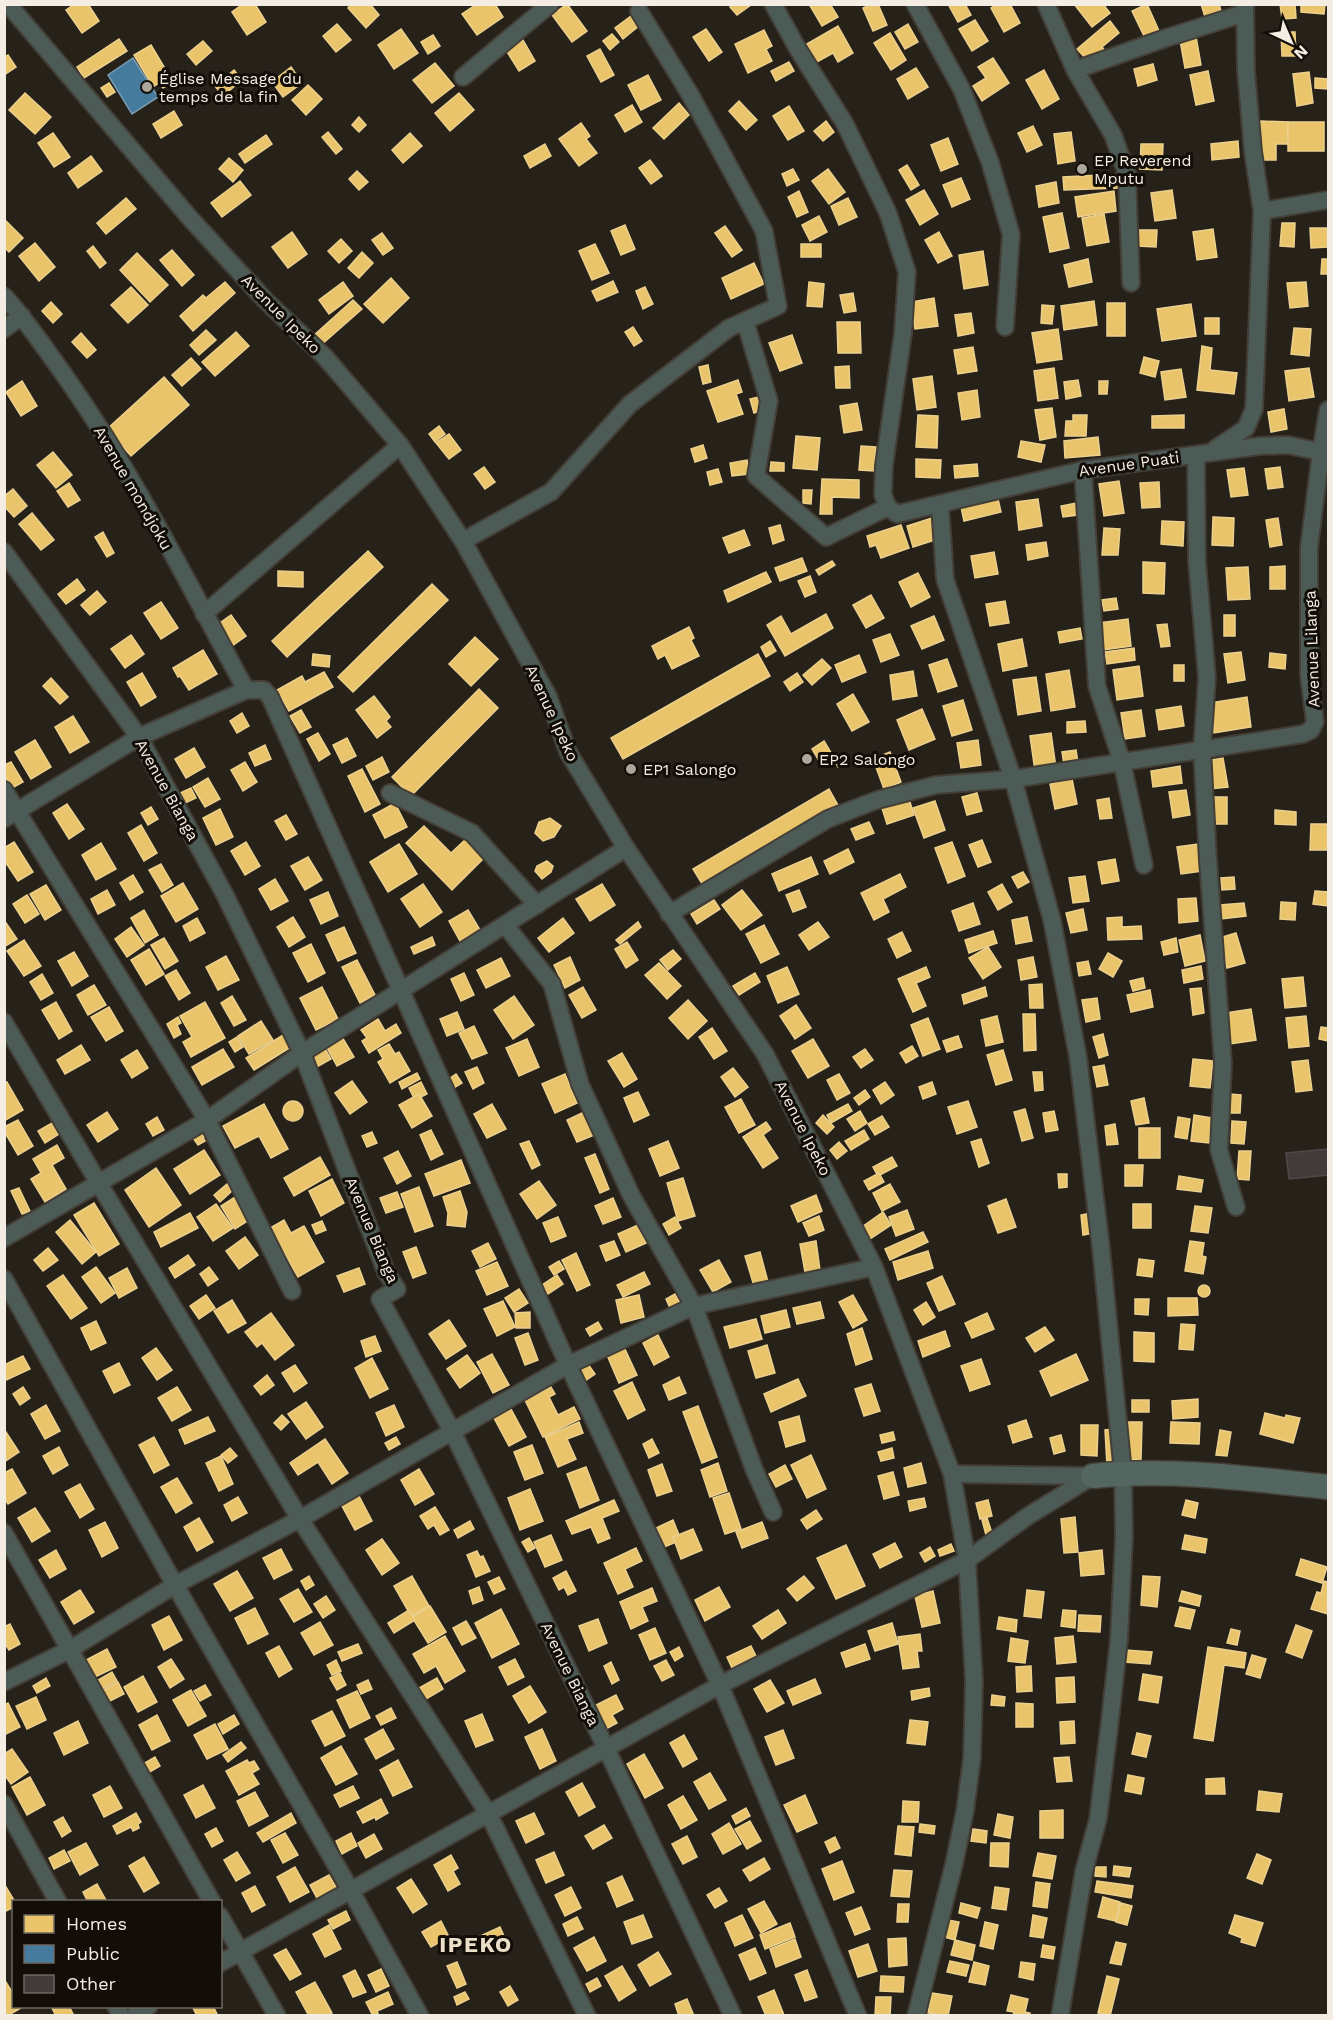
<svg xmlns="http://www.w3.org/2000/svg" width="1333" height="2020" font-family="'Work Sans',sans-serif">
	<style>
		.homes { fill: #e9c46a; stroke: #ecd08e; stroke-width: 1.5 }
		.public { fill: #457b9d; stroke: #7a9db2; stroke-width: 1.5 }
		.building { fill: #413b3a; stroke: #4f4948; stroke-width: 1.5 }
		.lines { fill: none; stroke-linecap: round; stroke-linejoin: round }
		.street-casing { stroke: #433e36; stroke-width: 20 }
		.secondary-casing { stroke: #433e36; stroke-width: 27 }
		.street { stroke: #4c5b56; stroke-width: 16 }
		.secondary { stroke: #546660; stroke-width: 24 }
		.poi-dot { fill: #aca69c; stroke: #120d07; stroke-width: 2 }
		.labels { text-anchor: middle; dominant-baseline: central; stroke-width: 6; stroke-linejoin: round; paint-order: stroke }
		.poi-label { font-size: 16px; fill: #f4ede3; stroke: #120d07; text-anchor: start }
		.street-label { font-size: 16px; fill: #f4ede3; stroke: #120d07 }
		.district-label { font-size: 22px; font-weight: bold; letter-spacing: 1.5px; fill: #ecdfca; stroke: #120d07 }
	</style>
	<rect width="100%" height="100%" fill="#272219"/>
	<!-- homes -->
	<g class="homes">
		<polygon points="75,4 88,4 99,21 82,33 66,10"/>
		<polygon points="243,4 255,4 266,22 247,35 232,12"/>
		<polygon points="351,4 370,4 379,15 366,28 348,8"/>
		<polygon points="477,4 495,4 503,17 477,35 462,14"/>
		<polygon points="567,4 587,31 572,42 552,15"/>
		<polygon points="733,4 750,4 751,5 737,15 730,7"/>
		<polygon points="809,4 830,4 838,17 822,26"/>
		<polygon points="871,4 878,4 887,25 873,31 863,8"/>
		<polygon points="948,4 965,4 971,15 958,22"/>
		<polygon points="997,4 1010,4 1020,23 1004,32 991,8"/>
		<polygon points="1074,4 1103,4 1110,13 1092,27"/>
		<polygon points="1147,4 1159,31 1145,38 1132,11"/>
		<polygon points="1201,4 1219,4 1221,11 1205,17"/>
		<polygon points="1280,4 1295,4 1296,18 1282,19"/>
		<polygon points="1301,4 1325,4 1324,14 1301,12"/>
		<polygon points="631,16 639,26 623,39 615,28"/>
		<polygon points="975,20 988,41 972,51 959,29"/>
		<polygon points="1110,21 1119,33 1102,47 1107,53 1087,60 1077,49"/>
		<polygon points="337,24 351,40 336,52 323,36"/>
		<polygon points="908,24 918,42 905,49 895,32"/>
		<polygon points="838,26 853,53 838,62 833,53 815,63 805,45"/>
		<polygon points="401,29 418,53 394,69 378,45"/>
		<polygon points="706,29 722,52 709,61 693,37"/>
		<polygon points="764,30 772,46 766,49 772,61 748,73 735,44"/>
		<polygon points="1281,32 1295,32 1296,56 1282,56"/>
		<polygon points="890,33 906,60 891,70 874,43"/>
		<polygon points="612,34 619,42 610,50 603,41"/>
		<polygon points="433,35 440,46 428,54 421,42"/>
		<polygon points="1196,37 1201,65 1185,68 1180,40"/>
		<polygon points="119,39 127,51 84,78 77,67"/>
		<polygon points="523,40 535,61 519,71 506,50"/>
		<polygon points="203,41 212,51 196,65 187,54"/>
		<polygon points="151,45 173,82 163,88 159,83 153,87 134,55"/>
		<polygon points="600,49 614,75 601,82 587,56"/>
		<polygon points="8,55 16,67 4,75 4,57"/>
		<polygon points="993,58 1009,83 982,101 973,86 986,78 978,67"/>
		<polygon points="789,62 794,71 776,81 771,71"/>
		<polygon points="435,63 454,86 432,103 413,80"/>
		<polygon points="1153,64 1157,80 1138,86 1134,69"/>
		<polygon points="291,67 302,83 283,97 272,82"/>
		<polygon points="916,68 928,87 908,99 897,79"/>
		<polygon points="234,70 242,80 223,96 215,86"/>
		<polygon points="1044,70 1059,99 1042,109 1026,80"/>
		<polygon points="1208,71 1214,101 1196,105 1190,75"/>
		<polygon points="1309,72 1313,103 1297,106 1293,74"/>
		<polygon points="648,75 661,100 641,110 628,85"/>
		<polygon points="1315,78 1328,79 1328,89 1315,88"/>
		<polygon points="109,83 115,92 107,97 101,88"/>
		<polygon points="308,85 322,99 306,115 292,100"/>
		<polygon points="25,93 51,117 35,134 9,110"/>
		<polygon points="459,93 474,110 450,131 435,113"/>
		<polygon points="739,101 757,120 746,130 729,111"/>
		<polygon points="679,103 689,115 664,139 653,128"/>
		<polygon points="632,105 642,122 625,132 615,115"/>
		<polygon points="789,106 804,131 788,140 773,116"/>
		<polygon points="174,111 182,125 161,138 153,124"/>
		<polygon points="359,117 366,125 359,132 352,125"/>
		<polygon points="826,121 834,132 823,141 814,131"/>
		<polygon points="1260,121 1288,122 1288,144 1276,144 1276,160 1259,160"/>
		<rect x="1288" y="122" width="36" height="29"/>
		<polygon points="581,123 590,136 586,139 597,153 579,166 559,139"/>
		<polygon points="1033,126 1042,145 1027,152 1018,133"/>
		<polygon points="328,132 342,149 336,154 322,137"/>
		<polygon points="1071,132 1075,161 1058,164 1054,134"/>
		<polygon points="53,133 70,157 54,167 38,143"/>
		<polygon points="410,133 422,146 403,163 392,150"/>
		<polygon points="266,135 272,144 245,163 239,154"/>
		<polygon points="948,138 958,164 941,171 931,145"/>
		<polygon points="1238,141 1239,157 1212,160 1211,144"/>
		<polygon points="545,144 551,156 530,168 524,156"/>
		<polygon points="1141,144 1163,144 1162,170 1140,169"/>
		<polygon points="91,156 102,171 78,188 68,173"/>
		<polygon points="229,158 243,170 233,182 219,169"/>
		<polygon points="650,160 662,176 651,184 639,168"/>
		<polygon points="907,165 919,185 911,190 899,170"/>
		<polygon points="793,169 799,180 787,186 782,174"/>
		<polygon points="828,169 845,192 829,204 812,181"/>
		<polygon points="357,171 368,182 359,190 349,179"/>
		<polygon points="1119,174 1120,188 1064,190 1063,177"/>
		<polygon points="961,178 970,199 952,207 943,185"/>
		<polygon points="240,181 251,195 222,217 211,203"/>
		<polygon points="1056,182 1059,203 1039,207 1036,186"/>
		<polygon points="924,190 938,214 920,225 906,200"/>
		<polygon points="1172,190 1176,218 1155,221 1151,193"/>
		<polygon points="799,191 808,212 797,217 788,197"/>
		<polygon points="1114,191 1116,211 1078,217 1075,197"/>
		<polygon points="126,198 136,209 106,234 97,223"/>
		<polygon points="848,198 857,217 839,225 831,206"/>
		<polygon points="1062,213 1069,248 1050,252 1043,217"/>
		<polygon points="1104,214 1109,242 1087,246 1082,218"/>
		<polygon points="819,216 827,232 810,241 802,225"/>
		<polygon points="4,219 23,238 9,252 4,247"/>
		<polygon points="1282,223 1295,223 1294,247 1280,246"/>
		<polygon points="625,225 635,249 621,255 611,231"/>
		<polygon points="725,226 742,250 732,257 715,233"/>
		<polygon points="1310,228 1328,228 1328,247 1311,248"/>
		<polygon points="1213,229 1217,257 1197,260 1193,232"/>
		<polygon points="1138,230 1157,230 1156,247 1137,246"/>
		<polygon points="292,232 307,254 288,268 272,247"/>
		<polygon points="939,232 952,256 938,263 925,240"/>
		<polygon points="382,233 393,248 383,255 372,240"/>
		<polygon points="341,239 352,251 339,263 328,251"/>
		<polygon points="35,243 55,267 39,281 19,256"/>
		<polygon points="595,244 609,273 592,280 579,251"/>
		<rect x="801" y="244" width="20" height="13"/>
		<polygon points="93,246 106,263 100,268 87,251"/>
		<polygon points="172,250 194,275 182,286 160,260"/>
		<polygon points="983,251 988,285 964,289 959,255"/>
		<polygon points="362,252 373,263 359,278 348,268"/>
		<polygon points="137,253 168,285 150,302 120,270"/>
		<polygon points="1088,259 1092,282 1069,287 1064,265"/>
		<polygon points="1322,259 1328,259 1328,274 1321,274"/>
		<polygon points="754,263 764,284 731,299 722,278"/>
		<polygon points="391,278 409,298 383,323 364,304"/>
		<polygon points="613,281 618,292 597,301 592,291"/>
		<polygon points="225,282 235,293 193,331 180,316 203,295 206,298"/>
		<polygon points="343,282 353,296 329,314 319,300"/>
		<polygon points="809,282 824,284 822,307 807,306"/>
		<polygon points="1306,282 1308,306 1290,308 1287,283"/>
		<polygon points="131,287 148,305 128,323 111,305"/>
		<polygon points="645,287 653,304 643,309 636,291"/>
		<polygon points="853,293 856,311 844,313 840,295"/>
		<polygon points="934,298 938,326 915,329 911,302"/>
		<polygon points="353,300 362,309 320,346 312,337"/>
		<polygon points="1094,301 1097,325 1064,330 1061,306"/>
		<polygon points="51,302 62,314 53,323 42,311"/>
		<rect x="1107" y="303" width="18" height="33"/>
		<polygon points="1191,304 1196,336 1162,341 1157,309"/>
		<polygon points="1042,305 1054,306 1052,324 1041,323"/>
		<polygon points="971,313 974,333 958,336 955,315"/>
		<rect x="1205" y="318" width="14" height="16"/>
		<polygon points="837,322 860,322 861,353 838,353"/>
		<polygon points="633,327 642,341 634,346 625,332"/>
		<polygon points="1294,328 1311,329 1309,356 1291,354"/>
		<polygon points="1058,329 1062,359 1037,363 1032,333"/>
		<polygon points="206,330 216,340 199,355 190,345"/>
		<polygon points="236,332 249,346 215,376 202,362"/>
		<polygon points="81,333 96,350 87,358 72,342"/>
		<polygon points="792,335 802,363 780,371 769,343"/>
		<polygon points="1202,346 1212,348 1210,370 1237,373 1234,394 1197,390"/>
		<polygon points="973,347 977,371 958,374 954,350"/>
		<polygon points="1144,357 1159,361 1155,377 1140,373"/>
		<polygon points="191,358 201,369 182,386 172,375"/>
		<polygon points="708,365 711,382 703,384 699,367"/>
		<polygon points="849,366 850,388 836,388 835,367"/>
		<polygon points="1054,368 1058,398 1038,401 1034,371"/>
		<polygon points="1309,368 1314,397 1289,401 1285,371"/>
		<polygon points="1181,369 1186,397 1165,400 1161,372"/>
		<polygon points="932,376 936,407 917,410 913,379"/>
		<polygon points="164,377 189,405 131,456 107,429"/>
		<polygon points="738,380 742,392 736,394 743,414 718,422 707,391"/>
		<polygon points="1078,380 1081,396 1066,399 1064,382"/>
		<polygon points="22,381 37,406 21,416 6,392"/>
		<polygon points="1099,381 1108,381 1107,394 1099,394"/>
		<polygon points="977,390 980,417 962,420 958,393"/>
		<polygon points="759,397 763,410 754,413 750,399"/>
		<polygon points="857,403 862,430 844,433 840,406"/>
		<polygon points="1052,408 1056,437 1040,440 1035,410"/>
		<polygon points="1284,409 1287,429 1271,432 1268,412"/>
		<polygon points="918,415 938,416 937,448 916,447"/>
		<polygon points="1073,415 1087,415 1086,436 1065,436 1066,421 1073,421"/>
		<polygon points="1184,415 1184,428 1152,428 1152,416"/>
		<polygon points="439,426 445,434 435,442 429,434"/>
		<polygon points="449,434 461,450 449,459 436,443"/>
		<polygon points="796,436 820,438 817,470 793,468"/>
		<polygon points="1098,437 1100,455 1065,458 1064,441"/>
		<polygon points="1021,441 1045,445 1041,462 1018,457"/>
		<polygon points="703,445 707,458 695,462 691,449"/>
		<polygon points="861,446 876,447 874,471 859,470"/>
		<polygon points="53,452 72,475 56,488 37,465"/>
		<polygon points="916,459 941,460 940,478 916,477"/>
		<polygon points="747,460 749,474 732,476 730,463"/>
		<polygon points="771,462 784,463 784,471 770,471"/>
		<polygon points="977,464 978,476 955,478 954,466"/>
		<polygon points="484,467 495,482 485,489 474,474"/>
		<polygon points="1280,467 1283,487 1268,489 1265,469"/>
		<polygon points="1244,468 1248,495 1231,497 1227,470"/>
		<polygon points="718,469 722,482 710,485 707,472"/>
		<polygon points="822,479 859,480 859,498 832,497 832,514 820,514"/>
		<polygon points="1119,481 1124,513 1104,516 1099,484"/>
		<polygon points="1159,482 1160,507 1142,508 1140,483"/>
		<polygon points="69,483 80,500 68,507 57,491"/>
		<polygon points="13,489 27,506 14,517 4,506 4,496"/>
		<polygon points="803,490 812,490 811,504 803,503"/>
		<polygon points="998,499 1001,512 964,521 961,507"/>
		<polygon points="1038,499 1042,526 1019,530 1016,502"/>
		<polygon points="1077,503 1078,515 1063,517 1061,506"/>
		<polygon points="32,513 54,540 41,550 19,524"/>
		<polygon points="1213,517 1234,518 1233,546 1212,545"/>
		<polygon points="932,518 938,539 913,547 907,526"/>
		<polygon points="1278,518 1282,545 1270,547 1266,520"/>
		<polygon points="1162,521 1184,522 1183,546 1161,544"/>
		<polygon points="780,525 784,540 773,544 769,528"/>
		<polygon points="901,525 909,548 881,558 876,545 870,547 867,536"/>
		<polygon points="1104,528 1120,529 1118,555 1102,555"/>
		<polygon points="744,530 750,545 729,553 723,538"/>
		<polygon points="103,532 114,553 107,557 95,537"/>
		<polygon points="1046,542 1048,556 1028,560 1026,545"/>
		<polygon points="368,551 383,567 287,657 272,641"/>
		<polygon points="994,552 998,574 975,578 971,556"/>
		<polygon points="802,558 807,571 780,581 775,568"/>
		<polygon points="832,561 835,565 819,575 816,570"/>
		<polygon points="1143,562 1165,563 1164,594 1143,593"/>
		<polygon points="1285,566 1285,589 1270,589 1270,567"/>
		<polygon points="1248,567 1250,599 1228,600 1226,568"/>
		<polygon points="278,571 303,572 303,587 278,586"/>
		<polygon points="766,572 771,582 728,602 724,591"/>
		<polygon points="918,573 930,597 911,607 899,582"/>
		<polygon points="810,576 816,592 805,597 798,581"/>
		<polygon points="77,579 85,590 66,604 58,594"/>
		<polygon points="432,584 448,600 353,692 338,677"/>
		<polygon points="97,591 106,602 90,615 81,605"/>
		<polygon points="871,595 884,618 866,628 853,605"/>
		<polygon points="1116,598 1118,609 1104,611 1102,600"/>
		<polygon points="1005,601 1009,623 990,626 986,604"/>
		<polygon points="161,602 178,628 161,639 144,613"/>
		<polygon points="826,614 833,628 785,656 767,625 781,616 791,634"/>
		<polygon points="231,615 246,636 232,646 217,625"/>
		<rect x="1224" y="615" width="11" height="21"/>
		<polygon points="934,616 944,640 922,649 911,626"/>
		<polygon points="1128,619 1131,646 1103,650 1099,623"/>
		<polygon points="1167,624 1170,646 1161,647 1157,625"/>
		<polygon points="689,627 694,638 691,640 699,656 672,669 665,655 658,659 652,646"/>
		<polygon points="1080,628 1082,639 1060,643 1058,632"/>
		<polygon points="890,634 899,655 881,662 873,640"/>
		<polygon points="131,635 144,654 125,668 111,649"/>
		<polygon points="475,637 498,659 471,686 449,664"/>
		<polygon points="1022,639 1027,666 1003,671 998,644"/>
		<polygon points="770,641 776,651 766,657 761,647"/>
		<polygon points="1134,648 1135,660 1107,664 1105,652"/>
		<polygon points="203,650 217,674 189,690 180,676 178,677 173,668"/>
		<polygon points="1241,652 1245,680 1228,683 1224,654"/>
		<polygon points="1270,653 1286,655 1285,669 1269,667"/>
		<polygon points="313,654 330,656 329,667 312,665"/>
		<polygon points="758,654 770,676 623,759 611,738"/>
		<polygon points="859,655 866,672 842,682 835,665"/>
		<polygon points="822,659 831,668 812,685 803,675"/>
		<polygon points="947,659 957,686 938,692 929,665"/>
		<rect x="1174" y="665" width="10" height="16"/>
		<polygon points="1139,666 1143,696 1117,700 1113,670"/>
		<polygon points="1069,670 1075,707 1051,711 1046,674"/>
		<polygon points="913,671 917,696 893,700 890,675"/>
		<polygon points="324,672 333,687 289,711 277,690 302,676 305,682"/>
		<polygon points="142,673 156,697 141,706 127,682"/>
		<polygon points="797,673 803,682 790,691 784,682"/>
		<polygon points="1036,677 1041,711 1018,715 1013,680"/>
		<polygon points="51,678 68,697 60,704 43,686"/>
		<polygon points="479,689 498,708 411,796 392,777"/>
		<polygon points="853,694 869,722 852,731 837,704"/>
		<polygon points="374,696 390,717 386,721 391,727 377,738 356,710"/>
		<polygon points="1247,697 1251,727 1214,733 1209,703"/>
		<polygon points="963,700 972,730 952,736 943,706"/>
		<polygon points="1181,706 1184,726 1159,730 1156,710"/>
		<polygon points="922,709 935,739 909,750 897,720"/>
		<polygon points="301,710 311,727 300,733 290,716"/>
		<polygon points="1141,710 1145,736 1125,739 1121,713"/>
		<polygon points="242,713 249,726 237,733 230,721"/>
		<polygon points="73,716 89,742 70,753 55,727"/>
		<polygon points="1085,721 1086,732 1067,733 1067,722"/>
		<polygon points="318,733 330,754 319,761 307,739"/>
		<polygon points="1051,733 1056,768 1035,771 1030,736"/>
		<polygon points="347,738 356,756 342,763 333,745"/>
		<polygon points="35,740 51,767 31,779 15,752"/>
		<polygon points="978,740 981,765 961,768 957,743"/>
		<polygon points="824,741 833,756 821,764 812,749"/>
		<polygon points="265,745 271,759 255,766 249,753"/>
		<polygon points="194,748 205,767 186,778 175,759"/>
		<polygon points="1076,750 1078,763 1064,765 1062,752"/>
		<polygon points="890,752 901,782 884,789 873,759"/>
		<polygon points="844,754 848,762 838,767 834,759"/>
		<polygon points="382,757 389,772 373,780 366,766"/>
		<polygon points="1223,758 1228,787 1209,789 1205,761"/>
		<polygon points="11,762 23,782 12,788 4,775 4,765"/>
		<polygon points="245,762 257,782 243,791 231,770"/>
		<polygon points="1180,766 1182,783 1153,787 1151,771"/>
		<polygon points="362,769 380,804 365,812 348,776"/>
		<polygon points="208,778 220,799 205,807 193,787"/>
		<polygon points="1072,779 1077,804 1055,809 1050,784"/>
		<polygon points="191,788 196,798 185,803 180,793"/>
		<polygon points="829,789 839,807 704,887 693,869"/>
		<polygon points="1186,790 1190,815 1173,818 1169,792"/>
		<polygon points="977,793 982,811 967,815 962,797"/>
		<rect x="1212" y="797" width="15" height="27"/>
		<polygon points="1109,798 1112,818 1100,819 1097,800"/>
		<polygon points="909,799 914,815 887,824 882,808"/>
		<polygon points="935,801 945,830 924,838 913,808"/>
		<polygon points="395,803 407,827 385,838 373,815"/>
		<polygon points="67,804 84,829 69,839 53,813"/>
		<polygon points="151,807 158,819 148,825 141,813"/>
		<polygon points="220,809 233,837 216,845 203,818"/>
		<polygon points="1275,810 1296,812 1296,825 1275,824"/>
		<polygon points="286,815 297,834 286,840 275,821"/>
		<polygon points="550,818 561,826 554,837 543,841 535,833 539,822"/>
		<polygon points="869,822 874,833 856,840 851,829"/>
		<polygon points="1311,824 1328,824 1328,850 1310,850"/>
		<polygon points="141,825 157,853 144,861 128,833"/>
		<polygon points="424,826 451,853 466,839 484,858 452,890 406,843"/>
		<polygon points="982,840 991,862 978,867 969,845"/>
		<polygon points="14,842 33,872 18,881 4,860 4,848"/>
		<polygon points="246,842 260,866 245,875 231,851"/>
		<polygon points="952,842 965,876 948,883 935,848"/>
		<polygon points="101,843 116,869 96,880 82,855"/>
		<polygon points="399,844 417,874 388,892 370,862"/>
		<polygon points="1198,844 1202,871 1181,874 1177,847"/>
		<polygon points="848,849 854,862 830,874 824,861"/>
		<polygon points="308,857 322,880 305,890 291,866"/>
		<polygon points="811,857 818,874 779,891 772,874"/>
		<polygon points="1115,859 1119,881 1102,884 1098,862"/>
		<polygon points="547,861 553,866 551,872 542,879 535,871 537,866"/>
		<polygon points="161,864 173,885 162,892 149,870"/>
		<polygon points="1023,872 1029,882 1018,888 1012,877"/>
		<polygon points="900,874 906,887 883,899 889,912 874,920 861,893"/>
		<polygon points="133,875 143,892 130,900 120,883"/>
		<polygon points="1085,876 1089,901 1073,903 1069,878"/>
		<polygon points="1234,877 1235,889 1222,890 1221,878"/>
		<polygon points="275,879 288,901 271,910 259,889"/>
		<polygon points="183,883 198,909 176,922 161,896"/>
		<polygon points="423,884 442,912 420,927 401,899"/>
		<polygon points="602,884 615,905 590,921 576,899"/>
		<polygon points="1002,884 1012,902 998,910 988,892"/>
		<polygon points="46,885 61,910 45,920 30,894"/>
		<polygon points="107,890 115,905 98,914 91,899"/>
		<polygon points="742,890 762,915 741,930 722,905"/>
		<polygon points="799,890 806,907 793,912 786,895"/>
		<polygon points="1315,891 1328,892 1328,906 1313,904"/>
		<polygon points="328,892 338,916 321,924 310,900"/>
		<polygon points="27,895 39,914 25,923 13,904"/>
		<polygon points="1196,898 1198,921 1179,923 1178,899"/>
		<polygon points="714,900 720,909 697,924 691,914"/>
		<polygon points="1281,902 1296,903 1295,920 1280,919"/>
		<polygon points="973,903 980,924 959,931 952,911"/>
		<polygon points="1244,903 1246,916 1221,919 1220,905"/>
		<polygon points="1083,909 1087,930 1071,933 1066,913"/>
		<polygon points="144,910 158,935 145,943 131,918"/>
		<polygon points="468,910 480,930 460,941 449,921"/>
		<polygon points="293,917 305,937 289,947 277,927"/>
		<polygon points="1027,917 1032,941 1016,944 1012,920"/>
		<polygon points="1122,917 1122,927 1141,926 1142,939 1108,940 1107,918"/>
		<polygon points="197,918 205,933 190,941 183,926"/>
		<polygon points="563,918 574,933 549,952 538,938"/>
		<polygon points="4,920 17,939 4,947"/>
		<polygon points="638,922 641,927 620,944 616,940"/>
		<polygon points="818,922 829,937 809,950 799,935"/>
		<polygon points="764,925 779,954 761,963 746,934"/>
		<polygon points="131,927 144,945 127,957 115,939"/>
		<polygon points="344,927 356,953 338,961 326,935"/>
		<polygon points="993,931 997,943 969,953 965,940"/>
		<polygon points="902,932 911,951 897,958 888,939"/>
		<polygon points="1236,933 1245,963 1227,968 1219,938"/>
		<polygon points="1200,935 1205,961 1185,966 1179,940"/>
		<polygon points="432,937 435,945 414,954 411,947"/>
		<polygon points="164,938 178,961 165,969 151,945"/>
		<polygon points="1176,938 1178,952 1164,955 1161,942"/>
		<polygon points="24,940 41,966 24,976 7,951"/>
		<polygon points="627,942 638,960 626,968 615,949"/>
		<polygon points="311,944 325,973 308,982 293,953"/>
		<polygon points="988,947 1001,967 983,979 969,958"/>
		<polygon points="149,949 164,974 146,985 131,960"/>
		<polygon points="673,950 681,959 668,970 660,960"/>
		<polygon points="74,952 88,976 72,986 58,961"/>
		<polygon points="1108,953 1122,961 1113,977 1099,969"/>
		<polygon points="226,956 239,980 218,990 206,967"/>
		<polygon points="570,957 580,980 565,988 554,965"/>
		<polygon points="1033,957 1037,977 1021,980 1018,960"/>
		<polygon points="501,958 510,976 486,988 477,970"/>
		<polygon points="357,960 375,995 360,1003 342,967"/>
		<polygon points="1088,961 1091,974 1079,976 1077,963"/>
		<polygon points="659,963 681,986 667,999 645,975"/>
		<polygon points="1201,966 1203,979 1184,983 1182,970"/>
		<polygon points="787,967 799,994 778,1003 767,976"/>
		<polygon points="926,967 930,977 916,983 926,1006 913,1012 898,979"/>
		<polygon points="176,970 190,993 179,1000 165,976"/>
		<polygon points="464,973 474,995 461,1001 451,979"/>
		<polygon points="755,973 760,982 739,995 733,986"/>
		<polygon points="42,974 53,993 41,1000 30,982"/>
		<polygon points="1303,977 1306,1006 1285,1008 1282,979"/>
		<polygon points="1143,978 1145,988 1133,991 1130,981"/>
		<polygon points="1042,984 1043,1008 1030,1008 1029,985"/>
		<polygon points="94,985 106,1005 88,1015 77,995"/>
		<polygon points="322,987 338,1019 316,1030 300,998"/>
		<polygon points="583,987 596,1010 582,1018 569,995"/>
		<polygon points="985,987 987,996 964,1004 962,995"/>
		<polygon points="1201,988 1204,1013 1193,1015 1190,989"/>
		<polygon points="1150,990 1153,1007 1131,1012 1127,995"/>
		<polygon points="232,996 246,1020 234,1026 221,1003"/>
		<polygon points="514,996 534,1025 513,1039 494,1010"/>
		<polygon points="1097,998 1100,1019 1086,1022 1082,1000"/>
		<polygon points="688,1000 707,1021 688,1039 669,1018"/>
		<polygon points="56,1002 72,1031 59,1039 42,1010"/>
		<polygon points="205,1002 225,1038 191,1057 183,1042 192,1037 180,1016"/>
		<polygon points="796,1005 811,1028 795,1039 780,1016"/>
		<polygon points="109,1007 123,1031 106,1041 91,1017"/>
		<polygon points="1251,1009 1256,1040 1230,1044 1226,1013"/>
		<polygon points="457,1012 464,1029 447,1036 440,1019"/>
		<polygon points="1023,1014 1035,1014 1036,1050 1024,1051"/>
		<polygon points="997,1016 1003,1042 986,1046 981,1020"/>
		<polygon points="1306,1016 1309,1046 1289,1048 1286,1018"/>
		<polygon points="178,1017 181,1023 177,1025 181,1034 174,1038 167,1024"/>
		<polygon points="928,1018 940,1049 923,1056 911,1025"/>
		<polygon points="378,1019 385,1031 396,1024 401,1033 369,1053 362,1041 367,1038 361,1030"/>
		<polygon points="261,1021 273,1040 249,1054 238,1036"/>
		<polygon points="474,1026 487,1053 472,1059 459,1033"/>
		<polygon points="1321,1027 1328,1028 1328,1041 1319,1039"/>
		<polygon points="712,1028 727,1051 714,1059 699,1037"/>
		<polygon points="1103,1034 1108,1055 1099,1058 1093,1037"/>
		<polygon points="283,1035 291,1047 254,1070 246,1058"/>
		<polygon points="958,1036 962,1047 947,1052 943,1041"/>
		<polygon points="237,1037 243,1047 235,1052 229,1042"/>
		<polygon points="342,1037 354,1057 337,1066 326,1046"/>
		<polygon points="527,1039 539,1067 519,1076 506,1048"/>
		<polygon points="813,1039 829,1066 808,1078 792,1051"/>
		<polygon points="389,1044 395,1054 399,1052 410,1071 390,1083 378,1062 383,1059 378,1050"/>
		<polygon points="81,1045 90,1060 65,1074 57,1060"/>
		<polygon points="912,1046 918,1056 906,1063 900,1053"/>
		<polygon points="324,1047 331,1059 315,1068 308,1056"/>
		<polygon points="223,1049 234,1067 202,1085 192,1067"/>
		<polygon points="865,1049 873,1060 861,1068 853,1057"/>
		<polygon points="137,1050 148,1068 132,1078 121,1060"/>
		<polygon points="1003,1050 1012,1080 996,1085 987,1055"/>
		<polygon points="622,1053 637,1079 624,1087 608,1061"/>
		<polygon points="1193,1059 1213,1061 1210,1088 1190,1086"/>
		<polygon points="1308,1060 1312,1090 1296,1092 1292,1062"/>
		<polygon points="1104,1065 1108,1085 1097,1087 1093,1067"/>
		<polygon points="477,1067 484,1083 473,1089 465,1072"/>
		<polygon points="733,1068 748,1087 735,1097 721,1077"/>
		<polygon points="1033,1072 1042,1072 1043,1090 1035,1091"/>
		<polygon points="417,1073 420,1079 402,1089 399,1082"/>
		<polygon points="456,1074 462,1083 452,1089 446,1081"/>
		<polygon points="565,1074 577,1103 555,1113 542,1084"/>
		<polygon points="839,1074 850,1093 837,1100 827,1080"/>
		<polygon points="352,1081 367,1102 350,1114 335,1093"/>
		<polygon points="7,1082 23,1110 4,1121 4,1083"/>
		<polygon points="421,1082 427,1094 415,1100 409,1088"/>
		<polygon points="885,1082 894,1095 881,1104 873,1090"/>
		<polygon points="932,1082 936,1094 923,1099 919,1087"/>
		<polygon points="865,1090 870,1097 859,1105 854,1098"/>
		<polygon points="638,1092 649,1115 634,1122 624,1098"/>
		<polygon points="419,1094 432,1116 412,1128 399,1105"/>
		<polygon points="1229,1094 1241,1095 1240,1113 1228,1113"/>
		<polygon points="1144,1098 1149,1123 1136,1125 1131,1101"/>
		<polygon points="741,1099 755,1125 739,1133 725,1107"/>
		<circle cx="293" cy="1111" r="10"/>
		<polygon points="968,1101 977,1127 957,1134 948,1107"/>
		<polygon points="264,1104 288,1149 271,1158 259,1136 235,1148 223,1126"/>
		<polygon points="492,1104 506,1129 487,1138 474,1114"/>
		<polygon points="848,1104 852,1111 831,1123 827,1115"/>
		<polygon points="1025,1109 1033,1138 1022,1141 1014,1112"/>
		<polygon points="860,1111 867,1123 855,1131 847,1119"/>
		<polygon points="1054,1111 1058,1130 1046,1132 1043,1113"/>
		<polygon points="107,1112 118,1129 98,1142 87,1125"/>
		<polygon points="584,1112 594,1135 577,1142 567,1120"/>
		<polygon points="823,1115 834,1127 827,1134 816,1123"/>
		<polygon points="1194,1115 1213,1118 1209,1143 1191,1141"/>
		<polygon points="882,1116 889,1127 875,1135 868,1124"/>
		<polygon points="157,1117 164,1130 153,1136 146,1124"/>
		<polygon points="1178,1117 1190,1119 1187,1139 1175,1137"/>
		<polygon points="18,1120 33,1146 18,1155 4,1131 4,1127"/>
		<polygon points="1232,1121 1246,1122 1244,1144 1231,1143"/>
		<polygon points="766,1122 771,1129 763,1135 778,1158 763,1168 743,1137"/>
		<polygon points="52,1123 59,1134 45,1143 38,1131"/>
		<polygon points="1115,1124 1118,1144 1107,1145 1105,1126"/>
		<polygon points="202,1127 208,1135 203,1138 205,1141 198,1145 191,1135"/>
		<rect x="1139" y="1128" width="21" height="30"/>
		<polygon points="431,1130 443,1154 431,1160 420,1135"/>
		<polygon points="864,1130 869,1139 851,1150 845,1141"/>
		<polygon points="372,1132 377,1143 367,1147 362,1136"/>
		<polygon points="981,1139 989,1163 979,1167 971,1142"/>
		<polygon points="529,1141 540,1165 532,1169 520,1144"/>
		<polygon points="668,1141 679,1168 660,1176 649,1149"/>
		<polygon points="839,1142 847,1151 837,1159 830,1150"/>
		<polygon points="57,1145 64,1158 52,1165 66,1189 45,1202 31,1179 41,1173 33,1159"/>
		<polygon points="204,1150 220,1175 190,1194 174,1169"/>
		<polygon points="398,1151 411,1176 397,1184 384,1158"/>
		<polygon points="1239,1151 1251,1151 1249,1180 1237,1179"/>
		<polygon points="595,1154 609,1189 600,1193 585,1158"/>
		<polygon points="320,1157 330,1175 294,1196 284,1178"/>
		<polygon points="892,1157 897,1166 878,1176 873,1167"/>
		<polygon points="461,1160 470,1183 434,1196 425,1174"/>
		<polygon points="1125,1165 1143,1165 1142,1186 1125,1186"/>
		<polygon points="156,1168 181,1205 149,1227 125,1190"/>
		<polygon points="879,1173 884,1182 869,1190 864,1181"/>
		<polygon points="1058,1174 1067,1174 1067,1187 1059,1188"/>
		<polygon points="1179,1176 1203,1180 1201,1192 1177,1189"/>
		<polygon points="683,1178 695,1216 678,1221 667,1183"/>
		<polygon points="332,1179 344,1203 321,1216 309,1191"/>
		<polygon points="539,1181 556,1205 537,1219 520,1194"/>
		<polygon points="227,1184 233,1190 220,1202 214,1195"/>
		<polygon points="890,1184 900,1202 882,1211 873,1193"/>
		<polygon points="419,1187 433,1226 415,1232 401,1194"/>
		<polygon points="19,1188 30,1211 22,1214 11,1191"/>
		<polygon points="460,1191 467,1212 465,1227 447,1225 448,1213 443,1197"/>
		<polygon points="397,1192 403,1207 386,1213 380,1198"/>
		<polygon points="816,1195 822,1211 798,1222 791,1206"/>
		<polygon points="235,1197 249,1220 235,1229 221,1206"/>
		<polygon points="613,1198 621,1217 603,1224 595,1206"/>
		<polygon points="1006,1199 1016,1227 998,1233 988,1206"/>
		<polygon points="94,1203 119,1244 99,1256 74,1215"/>
		<polygon points="216,1204 233,1228 213,1241 197,1217"/>
		<rect x="1133" y="1204" width="18" height="24"/>
		<polygon points="1195,1206 1212,1208 1208,1233 1191,1231"/>
		<polygon points="907,1210 914,1229 896,1236 889,1217"/>
		<polygon points="883,1212 891,1225 870,1239 862,1227"/>
		<polygon points="190,1213 198,1228 161,1247 154,1232"/>
		<polygon points="1091,1213 1094,1233 1083,1235 1081,1215"/>
		<polygon points="819,1216 824,1230 809,1236 803,1223"/>
		<polygon points="558,1217 566,1236 551,1242 543,1223"/>
		<polygon points="675,1217 681,1228 669,1235 663,1224"/>
		<polygon points="70,1220 96,1252 82,1264 56,1232"/>
		<polygon points="284,1220 291,1233 304,1226 324,1262 298,1277 270,1228"/>
		<polygon points="322,1221 326,1230 316,1234 312,1225"/>
		<polygon points="638,1225 646,1243 626,1252 618,1234"/>
		<polygon points="923,1232 928,1242 890,1260 885,1249"/>
		<polygon points="245,1237 258,1255 239,1269 226,1251"/>
		<polygon points="614,1241 620,1255 606,1261 600,1246"/>
		<polygon points="816,1241 820,1270 805,1272 800,1244"/>
		<polygon points="1190,1241 1204,1243 1202,1256 1206,1257 1203,1274 1185,1271"/>
		<polygon points="488,1243 496,1259 480,1267 472,1251"/>
		<polygon points="416,1247 426,1273 413,1278 403,1252"/>
		<polygon points="48,1248 58,1260 43,1271 34,1260"/>
		<polygon points="928,1251 933,1268 898,1280 893,1262"/>
		<polygon points="760,1252 768,1282 754,1286 745,1256"/>
		<polygon points="576,1253 590,1285 577,1291 562,1260"/>
		<polygon points="188,1255 195,1265 175,1278 169,1268"/>
		<polygon points="1139,1259 1154,1261 1152,1277 1137,1275"/>
		<polygon points="719,1260 731,1282 713,1292 700,1270"/>
		<polygon points="559,1261 564,1269 554,1275 549,1267"/>
		<polygon points="497,1262 508,1286 487,1295 476,1271"/>
		<polygon points="96,1267 115,1293 101,1303 82,1277"/>
		<polygon points="209,1267 218,1279 208,1286 200,1274"/>
		<polygon points="127,1268 137,1288 119,1298 109,1278"/>
		<polygon points="359,1268 365,1284 344,1292 337,1276"/>
		<polygon points="644,1272 650,1284 623,1297 617,1285"/>
		<polygon points="63,1275 87,1308 71,1319 47,1286"/>
		<polygon points="557,1275 563,1284 548,1294 542,1285"/>
		<polygon points="942,1276 955,1304 939,1311 927,1283"/>
		<circle cx="1204" cy="1291" r="6"/>
		<polygon points="519,1289 528,1303 514,1312 505,1298"/>
		<polygon points="675,1294 680,1303 670,1308 666,1299"/>
		<polygon points="206,1295 215,1308 199,1319 190,1306"/>
		<polygon points="639,1295 644,1317 621,1323 616,1300"/>
		<polygon points="853,1295 867,1320 853,1328 839,1302"/>
		<polygon points="1168,1298 1197,1298 1198,1315 1168,1316"/>
		<polygon points="1135,1299 1149,1299 1148,1315 1135,1314"/>
		<polygon points="232,1300 246,1323 228,1333 214,1311"/>
		<polygon points="503,1301 515,1327 497,1336 484,1309"/>
		<polygon points="820,1302 824,1318 797,1324 793,1308"/>
		<polygon points="926,1302 935,1317 923,1325 914,1310"/>
		<polygon points="786,1310 790,1327 765,1333 761,1316"/>
		<polygon points="530,1312 530,1328 516,1328 515,1313"/>
		<polygon points="271,1313 294,1345 275,1360 262,1343 257,1347 245,1332"/>
		<polygon points="987,1313 994,1329 972,1338 965,1323"/>
		<polygon points="756,1319 762,1339 730,1348 724,1327"/>
		<polygon points="449,1320 466,1346 446,1359 429,1334"/>
		<polygon points="96,1321 106,1343 91,1350 81,1328"/>
		<polygon points="598,1322 602,1329 590,1336 586,1329"/>
		<polygon points="1181,1324 1195,1325 1193,1350 1179,1349"/>
		<polygon points="1045,1327 1054,1340 1035,1352 1026,1338"/>
		<polygon points="862,1328 872,1359 856,1365 847,1334"/>
		<polygon points="945,1331 950,1346 923,1357 918,1341"/>
		<polygon points="1134,1332 1154,1333 1154,1362 1134,1361"/>
		<polygon points="528,1333 538,1360 525,1365 515,1338"/>
		<polygon points="658,1335 669,1357 654,1365 643,1343"/>
		<polygon points="375,1336 381,1351 366,1357 361,1341"/>
		<polygon points="767,1345 775,1373 756,1378 748,1351"/>
		<polygon points="624,1347 637,1375 619,1383 607,1355"/>
		<polygon points="156,1348 172,1370 157,1380 142,1358"/>
		<polygon points="492,1354 509,1385 493,1393 477,1362"/>
		<polygon points="1076,1354 1088,1380 1051,1396 1040,1371"/>
		<polygon points="467,1355 480,1373 460,1388 447,1369"/>
		<polygon points="23,1356 30,1369 4,1381 4,1365"/>
		<polygon points="372,1358 388,1389 370,1398 355,1368"/>
		<polygon points="981,1359 990,1384 970,1391 961,1366"/>
		<polygon points="119,1363 130,1385 114,1393 103,1371"/>
		<polygon points="588,1364 595,1374 585,1381 578,1370"/>
		<polygon points="295,1365 307,1383 294,1392 282,1373"/>
		<polygon points="267,1375 274,1385 261,1395 254,1386"/>
		<polygon points="679,1377 686,1393 669,1400 663,1385"/>
		<polygon points="798,1379 806,1396 771,1412 764,1394"/>
		<polygon points="632,1382 645,1410 628,1419 614,1391"/>
		<polygon points="871,1384 880,1411 864,1416 855,1389"/>
		<polygon points="23,1387 30,1398 20,1405 13,1394"/>
		<polygon points="177,1387 191,1410 172,1421 158,1398"/>
		<polygon points="551,1387 555,1394 549,1397 558,1415 574,1407 580,1419 543,1437 525,1400"/>
		<polygon points="1198,1399 1198,1417 1173,1419 1172,1401"/>
		<rect x="1132" y="1400" width="17" height="12"/>
		<polygon points="306,1402 323,1427 306,1439 288,1414"/>
		<polygon points="46,1405 60,1431 45,1439 31,1414"/>
		<polygon points="394,1405 404,1427 386,1436 376,1413"/>
		<polygon points="698,1406 717,1457 702,1463 683,1412"/>
		<polygon points="511,1409 526,1437 509,1446 494,1418"/>
		<polygon points="1265,1413 1285,1418 1286,1415 1300,1418 1293,1443 1260,1434"/>
		<polygon points="282,1415 289,1422 281,1430 274,1423"/>
		<polygon points="799,1416 805,1441 786,1447 779,1422"/>
		<polygon points="208,1417 215,1431 185,1444 179,1430"/>
		<polygon points="1026,1420 1032,1437 1013,1443 1008,1426"/>
		<polygon points="579,1422 583,1433 567,1439 576,1459 558,1467 545,1437"/>
		<polygon points="1128,1422 1142,1422 1141,1460 1126,1459"/>
		<polygon points="1171,1422 1200,1423 1199,1444 1170,1443"/>
		<polygon points="1081,1425 1098,1425 1097,1456 1081,1455"/>
		<polygon points="4,1429 19,1452 4,1462"/>
		<polygon points="1113,1429 1115,1465 1107,1465 1105,1430"/>
		<polygon points="1220,1430 1231,1432 1227,1456 1216,1455"/>
		<polygon points="893,1432 895,1440 882,1443 880,1435"/>
		<polygon points="1061,1435 1065,1451 1054,1454 1050,1438"/>
		<polygon points="154,1437 169,1465 154,1473 139,1445"/>
		<polygon points="396,1437 400,1444 389,1450 385,1443"/>
		<polygon points="325,1439 348,1473 332,1484 318,1462 298,1475 290,1463"/>
		<polygon points="652,1439 659,1453 649,1458 643,1444"/>
		<polygon points="532,1445 543,1473 525,1480 514,1452"/>
		<polygon points="59,1447 68,1465 53,1474 43,1456"/>
		<polygon points="230,1448 237,1456 228,1463 221,1455"/>
		<polygon points="892,1448 894,1458 881,1461 878,1452"/>
		<polygon points="811,1455 826,1489 807,1498 791,1465"/>
		<polygon points="221,1456 233,1484 219,1491 206,1463"/>
		<polygon points="718,1463 727,1491 710,1497 701,1470"/>
		<polygon points="921,1463 926,1483 908,1487 904,1468"/>
		<polygon points="662,1464 672,1491 657,1496 648,1470"/>
		<polygon points="785,1465 792,1479 776,1487 769,1474"/>
		<polygon points="586,1467 599,1500 580,1508 567,1474"/>
		<polygon points="12,1469 26,1493 8,1504 4,1498 4,1473"/>
		<polygon points="419,1469 434,1494 415,1505 401,1480"/>
		<polygon points="893,1472 899,1495 884,1499 878,1476"/>
		<polygon points="177,1478 192,1503 176,1513 161,1487"/>
		<polygon points="80,1484 94,1509 80,1518 65,1492"/>
		<polygon points="530,1489 543,1521 520,1530 508,1498"/>
		<polygon points="729,1493 741,1529 725,1534 713,1498"/>
		<polygon points="359,1496 372,1521 355,1530 342,1506"/>
		<polygon points="238,1497 247,1513 232,1521 224,1505"/>
		<polygon points="924,1498 926,1507 910,1511 908,1501"/>
		<polygon points="614,1500 619,1511 602,1518 610,1538 598,1543 591,1527 572,1534 566,1521"/>
		<polygon points="988,1500 992,1516 980,1519 976,1503"/>
		<polygon points="1186,1500 1198,1503 1195,1518 1182,1515"/>
		<polygon points="435,1507 449,1530 440,1535 434,1525 428,1529 420,1516"/>
		<polygon points="35,1508 50,1531 32,1542 18,1518"/>
		<polygon points="816,1510 822,1519 807,1529 801,1520"/>
		<polygon points="1075,1517 1078,1552 1064,1553 1061,1519"/>
		<polygon points="199,1518 213,1542 197,1551 184,1527"/>
		<polygon points="987,1518 992,1533 986,1535 982,1520"/>
		<polygon points="673,1520 681,1540 664,1547 656,1528"/>
		<polygon points="470,1521 474,1529 458,1538 454,1530"/>
		<polygon points="105,1522 118,1548 102,1557 89,1530"/>
		<polygon points="762,1522 768,1538 742,1548 736,1532"/>
		<polygon points="693,1529 702,1550 681,1559 673,1537"/>
		<polygon points="551,1535 562,1560 545,1567 534,1542"/>
		<polygon points="1185,1535 1207,1539 1205,1553 1182,1549"/>
		<polygon points="529,1538 535,1548 528,1552 522,1542"/>
		<polygon points="382,1539 399,1563 382,1575 366,1550"/>
		<polygon points="895,1543 902,1557 880,1568 873,1554"/>
		<polygon points="951,1544 954,1551 940,1556 938,1550"/>
		<polygon points="846,1545 865,1586 836,1599 817,1558"/>
		<polygon points="930,1547 935,1556 925,1562 920,1553"/>
		<polygon points="636,1548 642,1561 625,1569 633,1587 618,1594 604,1563"/>
		<polygon points="281,1549 292,1570 274,1579 263,1558"/>
		<polygon points="56,1550 66,1569 50,1578 39,1560"/>
		<polygon points="1102,1550 1104,1574 1081,1576 1079,1553"/>
		<polygon points="477,1551 480,1557 483,1556 490,1571 476,1577 467,1555"/>
		<polygon points="1301,1559 1327,1567 1322,1583 1296,1575"/>
		<polygon points="237,1571 253,1598 230,1611 214,1584"/>
		<polygon points="566,1571 576,1591 568,1595 564,1587 559,1590 553,1578"/>
		<polygon points="309,1576 314,1585 306,1590 301,1581"/>
		<polygon points="412,1576 429,1606 411,1616 394,1586"/>
		<polygon points="804,1576 814,1588 797,1601 787,1589"/>
		<polygon points="1143,1576 1160,1577 1157,1607 1141,1605"/>
		<polygon points="499,1577 505,1589 494,1594 488,1582"/>
		<polygon points="1324,1581 1328,1582 1328,1614 1311,1609 1317,1592 1321,1593"/>
		<polygon points="479,1587 483,1600 473,1604 469,1591"/>
		<polygon points="719,1587 730,1607 705,1621 695,1600"/>
		<polygon points="652,1588 657,1601 642,1607 648,1621 631,1629 620,1602"/>
		<polygon points="298,1589 312,1612 294,1622 280,1599"/>
		<polygon points="80,1590 94,1612 74,1624 61,1602"/>
		<polygon points="1027,1590 1044,1592 1041,1618 1024,1616"/>
		<polygon points="933,1591 940,1623 922,1627 915,1596"/>
		<polygon points="1182,1591 1201,1596 1199,1606 1179,1601"/>
		<polygon points="326,1596 335,1610 323,1618 314,1604"/>
		<polygon points="430,1606 446,1632 428,1643 412,1617"/>
		<polygon points="1180,1607 1195,1610 1190,1629 1175,1626"/>
		<polygon points="255,1608 268,1634 248,1644 235,1618"/>
		<polygon points="501,1609 519,1644 492,1658 475,1623"/>
		<polygon points="409,1610 415,1620 394,1633 388,1623"/>
		<polygon points="778,1610 786,1623 762,1639 753,1626"/>
		<polygon points="1063,1610 1076,1611 1075,1628 1061,1626"/>
		<polygon points="1079,1615 1101,1616 1100,1632 1078,1631"/>
		<polygon points="169,1616 182,1640 164,1650 152,1625"/>
		<polygon points="999,1617 1017,1620 1016,1632 997,1629"/>
		<polygon points="598,1619 607,1643 589,1651 579,1626"/>
		<polygon points="466,1621 476,1638 462,1645 453,1628"/>
		<polygon points="320,1622 333,1645 314,1655 301,1633"/>
		<polygon points="892,1623 898,1644 875,1651 868,1631"/>
		<polygon points="10,1624 20,1644 9,1650 4,1642 4,1627"/>
		<polygon points="1296,1625 1312,1631 1302,1658 1286,1652"/>
		<polygon points="655,1628 666,1653 650,1660 639,1635"/>
		<polygon points="1231,1629 1240,1631 1237,1645 1227,1643"/>
		<polygon points="920,1634 922,1651 917,1651 919,1667 903,1669 898,1637"/>
		<polygon points="445,1636 465,1671 445,1683 436,1666 424,1673 413,1654"/>
		<polygon points="1073,1636 1076,1662 1057,1664 1055,1638"/>
		<polygon points="1011,1638 1028,1641 1025,1663 1008,1661"/>
		<polygon points="358,1644 362,1653 342,1661 338,1652"/>
		<polygon points="865,1644 870,1659 846,1667 841,1653"/>
		<polygon points="279,1646 292,1669 279,1677 266,1653"/>
		<polygon points="751,1646 756,1656 732,1668 727,1657"/>
		<polygon points="679,1647 683,1656 675,1661 670,1652"/>
		<polygon points="1208,1647 1246,1653 1244,1668 1224,1665 1213,1741 1194,1738"/>
		<polygon points="107,1649 116,1667 95,1677 86,1660"/>
		<polygon points="1125,1650 1152,1652 1150,1664 1124,1662"/>
		<polygon points="1252,1655 1266,1659 1260,1678 1246,1674"/>
		<polygon points="171,1659 184,1679 170,1688 158,1667"/>
		<polygon points="515,1659 524,1677 508,1685 499,1667"/>
		<polygon points="336,1660 341,1671 332,1675 327,1665"/>
		<polygon points="666,1660 674,1675 662,1681 654,1666"/>
		<polygon points="611,1662 619,1680 612,1684 604,1666"/>
		<polygon points="1031,1666 1032,1691 1017,1692 1016,1667"/>
		<polygon points="112,1672 117,1681 102,1689 98,1680"/>
		<polygon points="340,1673 346,1685 337,1690 330,1678"/>
		<polygon points="1143,1674 1162,1677 1158,1703 1139,1700"/>
		<polygon points="143,1676 157,1702 138,1712 124,1687"/>
		<polygon points="1074,1677 1075,1702 1057,1703 1056,1678"/>
		<polygon points="46,1678 50,1686 37,1693 33,1686"/>
		<polygon points="437,1678 443,1689 426,1699 419,1688"/>
		<polygon points="815,1679 821,1693 793,1705 787,1691"/>
		<polygon points="368,1680 372,1689 361,1694 357,1685"/>
		<polygon points="770,1680 784,1703 767,1712 754,1689"/>
		<polygon points="118,1682 124,1694 108,1702 103,1690"/>
		<polygon points="205,1685 211,1695 200,1701 194,1691"/>
		<polygon points="530,1686 546,1712 529,1723 513,1696"/>
		<polygon points="929,1688 930,1696 912,1700 911,1691"/>
		<polygon points="191,1690 206,1716 188,1726 173,1700"/>
		<polygon points="357,1691 370,1718 350,1728 337,1700"/>
		<polygon points="616,1695 623,1709 612,1715 617,1723 604,1730 592,1707"/>
		<polygon points="992,1695 1005,1697 1004,1706 991,1705"/>
		<polygon points="36,1697 46,1720 27,1729 16,1706"/>
		<polygon points="8,1703 20,1727 4,1735 4,1705"/>
		<polygon points="1016,1703 1033,1704 1033,1727 1016,1727"/>
		<polygon points="391,1708 396,1718 381,1725 376,1716"/>
		<polygon points="332,1711 345,1736 325,1746 312,1721"/>
		<polygon points="482,1714 493,1740 476,1747 465,1721"/>
		<polygon points="157,1715 170,1741 152,1750 139,1725"/>
		<polygon points="234,1715 239,1724 223,1734 218,1724"/>
		<polygon points="910,1720 928,1722 925,1745 907,1743"/>
		<polygon points="78,1721 88,1743 64,1755 54,1733"/>
		<polygon points="1074,1721 1075,1743 1061,1744 1060,1722"/>
		<polygon points="215,1724 228,1749 207,1759 194,1735"/>
		<polygon points="383,1729 394,1749 376,1759 365,1739"/>
		<polygon points="542,1729 556,1761 540,1769 525,1737"/>
		<polygon points="783,1730 794,1758 776,1765 765,1737"/>
		<polygon points="1137,1733 1151,1736 1146,1757 1132,1754"/>
		<polygon points="684,1735 697,1759 683,1767 670,1743"/>
		<polygon points="241,1742 246,1748 228,1762 223,1755"/>
		<polygon points="341,1746 357,1774 336,1785 321,1758"/>
		<polygon points="12,1749 28,1772 11,1784 4,1774 4,1754"/>
		<polygon points="644,1754 663,1788 645,1798 627,1764"/>
		<polygon points="155,1757 160,1766 148,1773 143,1764"/>
		<polygon points="1069,1757 1072,1781 1057,1782 1054,1758"/>
		<polygon points="247,1760 249,1763 254,1761 259,1769 252,1773 259,1784 239,1795 226,1771"/>
		<polygon points="398,1760 412,1787 393,1796 380,1770"/>
		<polygon points="710,1773 726,1800 709,1809 694,1782"/>
		<polygon points="1128,1775 1144,1778 1141,1794 1125,1791"/>
		<polygon points="30,1777 45,1805 27,1815 12,1787"/>
		<polygon points="1224,1778 1225,1794 1206,1794 1206,1779"/>
		<polygon points="582,1783 595,1807 579,1816 566,1792"/>
		<polygon points="203,1785 215,1808 196,1818 184,1795"/>
		<polygon points="110,1786 122,1808 104,1817 93,1795"/>
		<polygon points="353,1786 359,1798 340,1807 334,1795"/>
		<polygon points="1259,1791 1282,1794 1279,1812 1257,1810"/>
		<polygon points="255,1792 268,1816 249,1826 237,1801"/>
		<polygon points="805,1795 817,1823 797,1832 784,1805"/>
		<polygon points="683,1796 697,1820 681,1829 668,1805"/>
		<polygon points="381,1799 388,1813 376,1820 375,1817 363,1823 357,1812"/>
		<polygon points="903,1801 919,1802 918,1822 902,1822"/>
		<polygon points="746,1808 750,1816 736,1824 732,1816"/>
		<polygon points="1063,1810 1063,1838 1040,1838 1040,1811"/>
		<polygon points="136,1813 141,1822 138,1824 139,1828 133,1831 131,1827 117,1834 113,1826"/>
		<polygon points="291,1813 296,1823 263,1842 257,1833"/>
		<polygon points="534,1813 544,1834 526,1843 516,1821"/>
		<polygon points="998,1814 1013,1817 1010,1838 994,1835"/>
		<polygon points="63,1817 71,1831 62,1837 54,1822"/>
		<polygon points="750,1821 761,1841 747,1849 735,1829"/>
		<polygon points="729,1823 741,1844 723,1854 712,1834"/>
		<polygon points="920,1824 935,1826 934,1834 919,1832"/>
		<polygon points="604,1825 612,1838 593,1849 585,1836"/>
		<polygon points="898,1826 914,1827 911,1856 895,1854"/>
		<polygon points="216,1828 223,1841 212,1847 205,1834"/>
		<polygon points="973,1829 987,1831 986,1843 971,1841"/>
		<polygon points="285,1833 298,1855 283,1863 271,1840"/>
		<polygon points="351,1833 357,1846 342,1854 336,1841"/>
		<polygon points="374,1834 382,1849 366,1858 358,1843"/>
		<polygon points="687,1836 697,1857 683,1864 672,1844"/>
		<polygon points="835,1837 840,1848 830,1853 825,1842"/>
		<polygon points="86,1843 98,1865 80,1875 68,1852"/>
		<polygon points="991,1843 1009,1843 1008,1867 990,1866"/>
		<polygon points="64,1850 70,1861 54,1869 49,1858"/>
		<polygon points="237,1852 250,1873 236,1881 224,1860"/>
		<polygon points="554,1852 564,1875 546,1883 536,1860"/>
		<polygon points="1038,1853 1056,1856 1052,1879 1033,1876"/>
		<polygon points="1257,1854 1271,1860 1262,1884 1247,1878"/>
		<polygon points="451,1855 458,1868 453,1871 460,1884 448,1891 434,1865"/>
		<polygon points="144,1857 159,1883 144,1892 129,1866"/>
		<polygon points="764,1858 770,1869 750,1881 743,1870"/>
		<polygon points="842,1861 854,1892 834,1900 822,1869"/>
		<polygon points="1114,1866 1131,1868 1129,1877 1113,1875"/>
		<polygon points="295,1867 309,1892 290,1902 277,1877"/>
		<polygon points="1096,1867 1106,1867 1106,1877 1095,1876"/>
		<polygon points="894,1870 912,1871 909,1897 891,1896"/>
		<polygon points="329,1875 337,1889 318,1900 310,1885"/>
		<polygon points="622,1876 633,1900 617,1907 607,1883"/>
		<polygon points="411,1879 427,1904 413,1913 397,1888"/>
		<polygon points="1097,1881 1133,1886 1131,1898 1095,1892"/>
		<polygon points="1036,1882 1050,1884 1047,1908 1033,1906"/>
		<polygon points="97,1884 107,1902 88,1902 83,1892"/>
		<polygon points="255,1886 265,1905 252,1912 242,1893"/>
		<polygon points="6,1887 15,1902 14,1907 4,1912 4,1888"/>
		<polygon points="571,1887 581,1908 565,1916 555,1895"/>
		<polygon points="995,1887 1009,1889 1006,1910 992,1908"/>
		<polygon points="719,1888 727,1901 715,1908 707,1895"/>
		<polygon points="1103,1897 1120,1902 1116,1921 1098,1917"/>
		<polygon points="764,1901 777,1924 761,1933 748,1909"/>
		<polygon points="961,1903 980,1908 977,1918 959,1913"/>
		<polygon points="1121,1903 1132,1906 1127,1925 1116,1922"/>
		<polygon points="898,1904 909,1904 908,1922 897,1922"/>
		<polygon points="861,1907 870,1929 855,1935 846,1913"/>
		<polygon points="346,1911 350,1920 333,1929 328,1920"/>
		<polygon points="643,1915 652,1937 632,1944 624,1922"/>
		<polygon points="742,1915 753,1938 735,1946 725,1923"/>
		<polygon points="1033,1915 1047,1918 1043,1938 1030,1936"/>
		<polygon points="1235,1915 1263,1923 1255,1946 1241,1942 1242,1938 1229,1933"/>
		<polygon points="577,1917 583,1929 568,1936 563,1924"/>
		<polygon points="948,1920 959,1922 955,1940 944,1937"/>
		<polygon points="441,1921 449,1937 431,1947 422,1932"/>
		<polygon points="985,1922 998,1925 993,1949 980,1946"/>
		<polygon points="790,1923 795,1937 765,1949 760,1935"/>
		<polygon points="329,1925 341,1949 325,1957 313,1934"/>
		<polygon points="500,1927 507,1943 486,1953 478,1937"/>
		<polygon points="594,1937 606,1961 587,1971 574,1948"/>
		<polygon points="906,1938 907,1965 889,1967 888,1939"/>
		<polygon points="795,1939 801,1957 776,1967 770,1949"/>
		<polygon points="955,1940 975,1945 972,1960 951,1955"/>
		<polygon points="1116,1942 1126,1944 1121,1965 1110,1963"/>
		<polygon points="868,1944 877,1971 858,1977 849,1951"/>
		<polygon points="1043,1945 1055,1947 1053,1959 1041,1957"/>
		<polygon points="755,1948 766,1973 750,1980 739,1955"/>
		<polygon points="286,1949 301,1974 290,1980 274,1955"/>
		<polygon points="658,1952 671,1974 650,1986 638,1965"/>
		<polygon points="950,1961 969,1965 966,1976 947,1972"/>
		<polygon points="457,1962 466,1984 457,1988 447,1966"/>
		<polygon points="974,1962 989,1966 985,1985 969,1982"/>
		<polygon points="1021,1962 1035,1964 1033,1980 1019,1977"/>
		<polygon points="622,1966 636,1990 619,2001 605,1976"/>
		<polygon points="381,1969 389,1986 376,1992 368,1975"/>
		<polygon points="355,1970 366,1992 353,1997 343,1976"/>
		<polygon points="807,1970 817,1997 805,2001 795,1975"/>
		<polygon points="881,1976 904,1977 903,1992 880,1991"/>
		<polygon points="1107,1976 1119,1979 1110,2016 1098,2013"/>
		<polygon points="597,1978 601,1986 590,1992 586,1984"/>
		<polygon points="4,1979 14,1995 14,2006 21,2008 7,2016 4,2016"/>
		<polygon points="315,1982 332,2013 327,2016 309,2016 296,1992"/>
		<polygon points="510,1986 518,2000 508,2006 500,1992"/>
		<polygon points="774,1990 784,2015 783,2016 766,2016 758,1997"/>
		<polygon points="388,1992 393,2004 377,2011 379,2016 373,2016 366,2002"/>
		<polygon points="465,1992 469,1999 457,2005 454,1997"/>
		<polygon points="932,1993 952,1996 948,2016 928,2013"/>
		<polygon points="1011,1995 1028,1999 1025,2012 1030,2013 1030,2016 1013,2016 1014,2012 1007,2011"/>
		<polygon points="876,1997 891,1997 890,2016 875,2016"/>
		<polygon points="687,1999 694,2016 679,2016 675,2004"/>
		<polygon points="51,2006 69,2006 74,2016 56,2016"/>
		<polygon points="192,2006 213,2006 218,2016 197,2016"/>
	</g>
	<!-- public -->
	<polygon class="public" points="133,58 158,97 132,114 108,75"/>
	<!-- building -->
	<polygon class="building" points="1328,1149 1328,1175 1289,1179 1286,1153"/>
	<g class="lines">
		<!-- street casing -->
		<g class="street-casing">
			<g id="street">
				<polyline points="8,4 189,217 266,301 325,357 400,445 463,541 548,696 568,752 626,848 765,1054 874,1267 952,1474 967,1560 974,1681 972,1758 965,1811 954,1864 916,2016"/>
				<polyline points="773,4 799,51 845,124 888,213 907,272 903,333 884,466 883,495 888,507 897,514 1083,470 1259,446 1288,445 1321,452"/>
				<polyline points="915,4 962,90 990,162 1011,234 1005,327"/>
				<polyline points="1046,4 1075,70 1113,135 1127,174 1131,283"/>
				<polyline points="1075,70 1166,38 1245,13"/>
				<polyline points="463,77 550,4"/>
				<polyline points="1262,211 1328,200"/>
				<path d="M 4,296 C 25,319 42,344 60,369 C 132,470 187,582 246,690"/>
				<polyline points="745,321 769,401 756,476 826,537 888,507"/>
				<polyline points="4,329 22,316"/>
				<polyline points="1215,449 1246,428 1254,409 1262,211 1253,152 1246,71 1245,4"/>
				<polyline points="1196,455 1197,562 1207,678 1202,750 1208,860 1223,1063 1219,1150 1236,1207"/>
				<polyline points="1083,470 1097,686 1122,762 1144,865"/>
				<polyline points="940,504 945,579 1013,779 1052,920 1078,1057 1101,1248 1123,1473 1124,1537 1119,1639 1110,1720 1098,1819 1084,1871 1060,2016"/>
				<polyline points="463,541 551,492 630,404 729,328 778,306 764,231 691,96 639,11"/>
				<polyline points="4,552 139,737 225,895 302,1053 386,1272 397,1289 380,1299 452,1431 606,1748 733,2016"/>
				<polyline points="204,614 400,445"/>
				<polyline points="4,790 207,1120 292,1291"/>
				<polyline points="390,793 472,833 537,905"/>
				<polyline points="4,819 139,737 246,690 264,690 270,697 568,1365 720,1685 858,2016"/>
				<polyline points="669,914 828,819 877,800 936,785 1013,779 1303,734 1311,730 1315,722 1309,676 1309,548 1321,452 1328,410"/>
				<polyline points="505,925 552,984 580,1084 631,1195 694,1306 754,1469 773,1512"/>
				<polyline points="4,1022 98,1182 300,1519 489,1815 587,2016"/>
				<polyline points="4,1238 207,1120 302,1053 626,848"/>
				<polyline points="4,1279 175,1585 351,1891 420,2016"/>
				<polyline points="952,1474 1093,1476"/>
				<polyline points="4,1533 212,1902"/>
				<polyline points="4,1682 69,1650 175,1585 300,1519 568,1365 694,1306 874,1267"/>
				<polyline points="4,1804 58,1902"/>
				<polyline points="220,1916 277,2016"/>
				<polyline points="220,1963 720,1685 967,1560 1028,1516 1093,1476"/>
				<polyline points="116,2006 121,2016"/>
				<polyline points="134,2016 149,2006"/>
			</g>
		</g>
		<!-- secondary casing -->
		<g class="secondary-casing">
			<path id="secondary" d="M 1093,1476 C 1171,1468 1251,1479 1328,1487"/>
		</g>
		<!-- street -->
		<use href="#street" class="street"/>
		<!-- secondary -->
		<use href="#secondary" class="secondary"/>
	</g>
	<!-- markers -->
	<g class="poi-dot">
		<circle cx="147" cy="87" r="6"/>
		<circle cx="1082" cy="169" r="6"/>
		<circle cx="807" cy="759" r="6"/>
		<circle cx="631" cy="769" r="6"/>
	</g>
	<g class="labels">
		<!-- poi labels -->
		<g class="poi-label">
			<text x="159" y="78">Église Message du<tspan x="159" dy="18">temps de la fin</tspan></text>
			<text x="1094" y="160">EP Reverend<tspan x="1094" dy="18">Mputu</tspan></text>
			<text x="819" y="759">EP2 Salongo</text>
			<text x="643" y="769">EP1 Salongo</text>
		</g>
		<!-- street labels -->
		<g class="street-label">
			<text transform="translate(281 314) rotate(45)">Avenue Ipeko</text>
			<text transform="translate(1129 464) rotate(-8)">Avenue Puati</text>
			<text transform="translate(133 488) rotate(60)">Avenue mondjoku</text>
			<text transform="translate(1312 649) rotate(-92)">Avenue Lilanga</text>
			<text transform="translate(552 713) rotate(65)">Avenue Ipeko</text>
			<text transform="translate(167 790) rotate(61)">Avenue Bianga</text>
			<text transform="translate(803 1128) rotate(63)">Avenue Ipeko</text>
			<text transform="translate(372 1230) rotate(67)">Avenue Bianga</text>
			<text transform="translate(570 1674) rotate(64)">Avenue Bianga</text>
		</g>
		<!-- district labels -->
		<g class="district-label">
			<text x="476" y="1944">IPEKO</text>
		</g>
	</g>
	<!-- border -->
	<rect width="1333" height="2020" fill="none" stroke="#f4ede3" stroke-width="12"/>
	<!-- legend -->
	<rect x="12" y="1900" width="210" height="108" fill="#120d07" stroke="#6c675f" stroke-width="1.5"/>
	<rect x="24" y="1915" width="30" height="18" fill="#e9c46a" stroke="#6c675f" stroke-width="1.5"/>
	<text x="66" y="1930" font-size="18" fill="#f4ede3">Homes</text>
	<rect x="24" y="1945" width="30" height="18" fill="#457b9d" stroke="#6c675f" stroke-width="1.5"/>
	<text x="66" y="1960" font-size="18" fill="#f4ede3">Public</text>
	<rect x="24" y="1975" width="30" height="18" fill="#413b3a" stroke="#6c675f" stroke-width="1.5"/>
	<text x="66" y="1990" font-size="18" fill="#f4ede3">Other</text>
	<!-- north arrow -->
	<g transform="translate(1291 42) rotate(136)" stroke="#120d07" stroke-width="4.5" paint-order="stroke">
	<path d="M0-4.5L10 22L0 15L-10 22Z" fill="#f4ede3"/>
	<text y="-9" font-size="16" font-weight="bold" text-anchor="middle" fill="#f4ede3">N</text>
	</g>
</svg>
